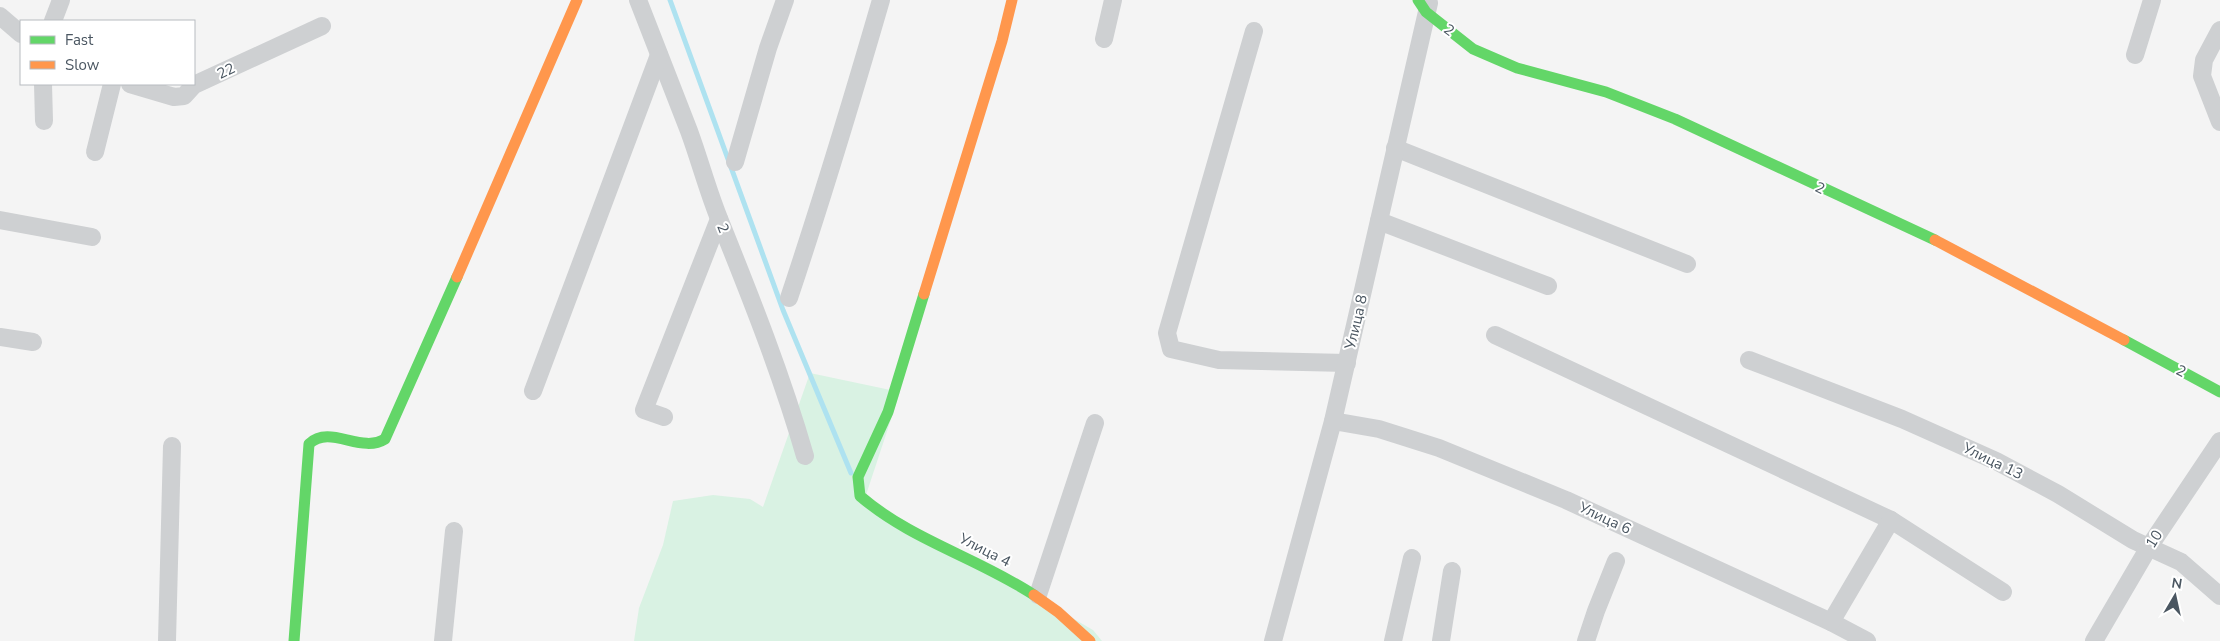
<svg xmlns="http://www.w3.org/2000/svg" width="2220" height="641" font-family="'Nunito Sans',sans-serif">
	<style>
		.green { fill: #d9f2e3 }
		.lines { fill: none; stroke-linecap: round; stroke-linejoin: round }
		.stream { stroke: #aee2f0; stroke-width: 5 }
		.street { stroke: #ced0d2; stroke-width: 18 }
		.fast { stroke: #63d668; stroke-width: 11 }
		.slow { stroke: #ff974d; stroke-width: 11 }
		.labels { text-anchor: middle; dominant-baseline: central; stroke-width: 4; stroke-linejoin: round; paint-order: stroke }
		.street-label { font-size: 15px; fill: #4a5661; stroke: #fff }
	</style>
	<rect width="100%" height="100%" fill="#f4f4f4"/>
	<!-- green -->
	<polygon class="green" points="810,373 900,392 865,498 1093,630 1102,641 634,641 639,608 663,545 673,501 713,495 750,499 763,507"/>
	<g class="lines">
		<!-- stream -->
		<polyline class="stream" points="670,0 783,310 851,473"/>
		<!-- street -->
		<g class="street">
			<path d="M 638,0 C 655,44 672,87 689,131 C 700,161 708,192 720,221 C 751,298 782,376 805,456"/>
			<polyline points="0,16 21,34"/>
			<polyline points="53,21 61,0"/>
			<polyline points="2220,30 2204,60 2202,76 2220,122"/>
			<polyline points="1254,31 1167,333 1171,349 1219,360 1347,363"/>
			<polyline points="1104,39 1113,0"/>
			<polyline points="2135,55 2152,0"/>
			<polyline points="43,84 44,121"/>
			<polyline points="130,84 174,97 184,96 194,85 322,26"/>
			<polyline points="1395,148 1687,264"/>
			<polyline points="95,152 112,84"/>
			<polyline points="735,162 768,48 785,0"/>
			<polyline points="0,220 92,237"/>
			<polyline points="1379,221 1548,286"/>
			<path d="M 789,298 C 822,199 852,100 881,0"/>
			<polyline points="1495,335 1891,520 2003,592"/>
			<polyline points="0,337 33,342"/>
			<polyline points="1749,360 1902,419 1996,461 2058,494 2133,540 2181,562 2220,596"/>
			<polyline points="533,391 659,55"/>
			<polyline points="664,417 644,410 719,219"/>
			<polyline points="1333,421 1379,429 1439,448 1566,500 1831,622 1867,641"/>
			<polyline points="1038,595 1095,423"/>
			<polyline points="1831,622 1891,520"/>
			<polyline points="167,641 172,446"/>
			<polyline points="443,641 454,531"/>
			<polyline points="1273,641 1333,421 1429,3"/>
			<polyline points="1393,641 1412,558"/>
			<polyline points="1441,641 1452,571"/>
			<polyline points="1586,641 1596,611 1616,561"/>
			<polyline points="2094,641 2149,547 2220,441"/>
		</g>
		<!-- fast -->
		<g class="fast">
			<polyline points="1418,0 1426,12 1473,49 1517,68 1606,92 1675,119 1935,240"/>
			<path d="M 924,294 L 888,412 L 858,477 L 860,496 C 911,540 978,558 1034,595"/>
			<polyline points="2124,340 2220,392"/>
			<path d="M 294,641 L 309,444 C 330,424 361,454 385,439 L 457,277"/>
		</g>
		<!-- slow -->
		<g class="slow">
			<polyline points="1935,240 2124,340"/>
			<polyline points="457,277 577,0"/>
			<polyline points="924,294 1002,41 1012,0"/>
			<polyline points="1034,595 1058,612 1090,641"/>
		</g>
	</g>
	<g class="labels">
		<!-- street labels -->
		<g class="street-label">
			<text transform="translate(1449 30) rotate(37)">2</text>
			<text transform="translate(226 71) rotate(-25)">22</text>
			<text transform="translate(1820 188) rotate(26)">2</text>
			<text transform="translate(723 228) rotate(68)">2</text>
			<text transform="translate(1356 322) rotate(-77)">Улица 8</text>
			<text transform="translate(2181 371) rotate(28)">2</text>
			<text transform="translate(1993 461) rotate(26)">Улица 13</text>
			<text transform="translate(1605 518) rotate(25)">Улица 6</text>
			<text transform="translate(2154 539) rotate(-58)">10</text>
			<text transform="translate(985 550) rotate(27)">Улица 4</text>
		</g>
	</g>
	<!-- legend -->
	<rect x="20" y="20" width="175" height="65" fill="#ffffff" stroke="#b7bbc0"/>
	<rect x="30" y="36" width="25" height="8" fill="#63d668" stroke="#b7bbc0"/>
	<text x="65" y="45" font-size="15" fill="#4a5661">Fast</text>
	<rect x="30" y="61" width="25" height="8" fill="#ff974d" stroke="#b7bbc0"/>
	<text x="65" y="70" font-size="15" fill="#4a5661">Slow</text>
	<!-- north arrow -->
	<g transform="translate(2175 596) rotate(9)" stroke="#ffffff" stroke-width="4" paint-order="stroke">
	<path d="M0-4L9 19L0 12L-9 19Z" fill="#4a5661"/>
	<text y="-8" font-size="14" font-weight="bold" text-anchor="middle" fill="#4a5661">N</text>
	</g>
</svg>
